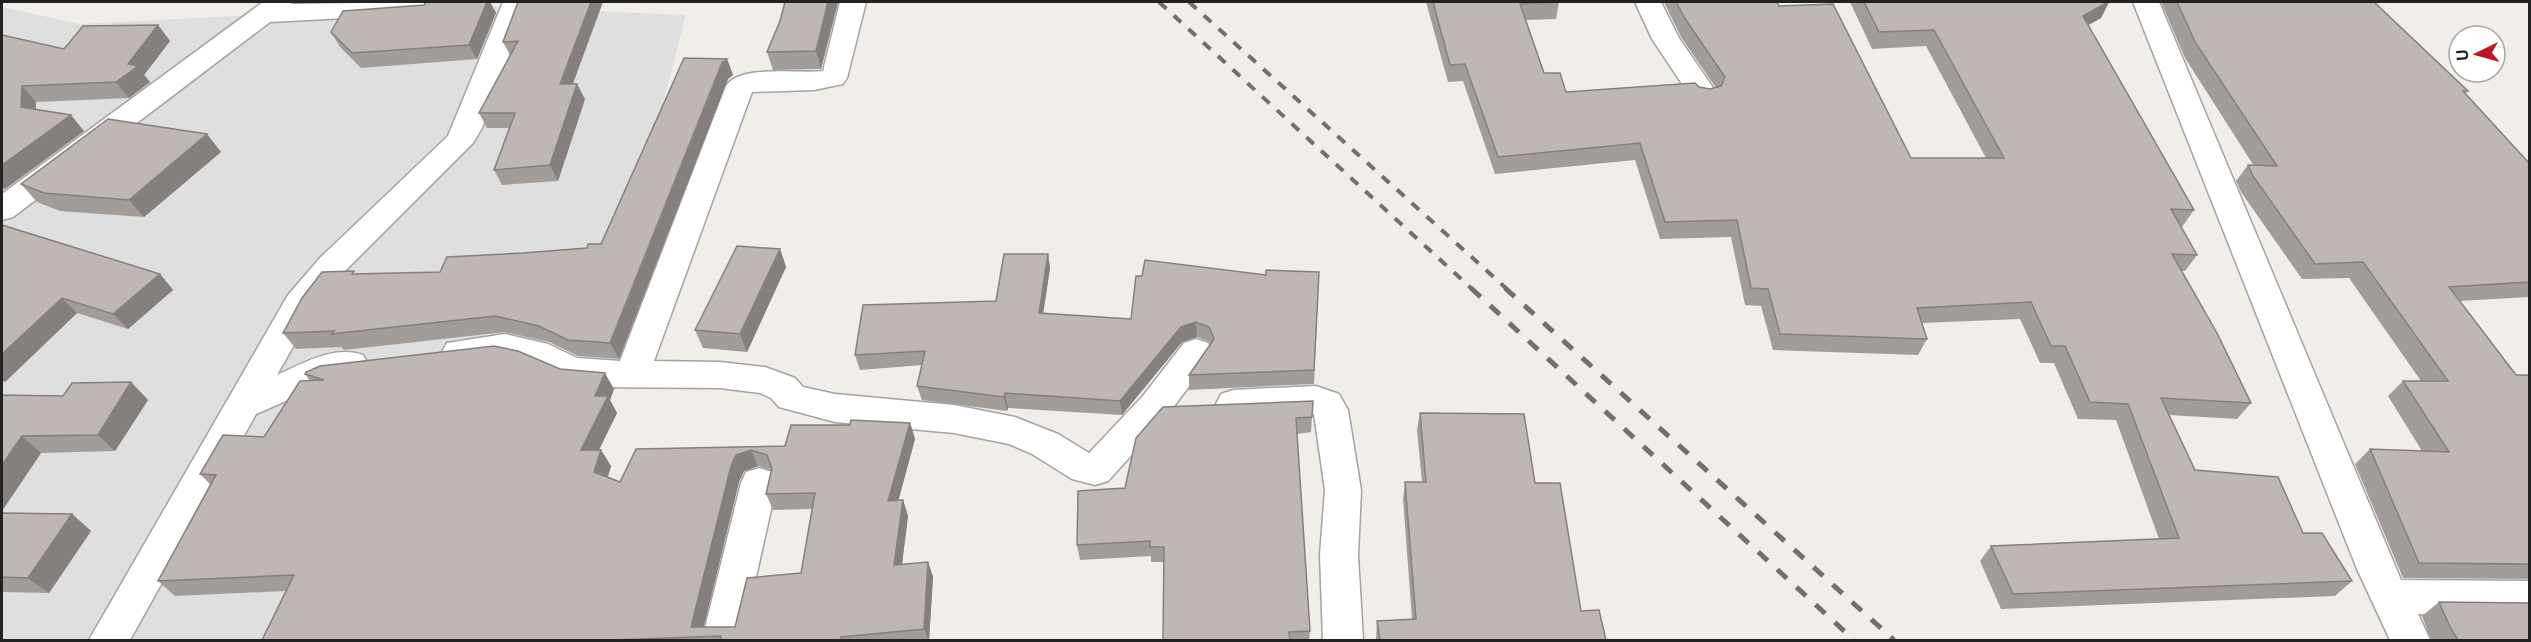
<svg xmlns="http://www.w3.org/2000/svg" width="2531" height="642" font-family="'Public Sans',sans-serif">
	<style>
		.residential { fill: #e0dfdf }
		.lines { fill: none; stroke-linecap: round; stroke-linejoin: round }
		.street-casing { stroke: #a3a3a3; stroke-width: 3 }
		.street { fill: #fff; fill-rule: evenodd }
		.rail-far1 { stroke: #707070; stroke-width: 4; stroke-dasharray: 10 10; stroke-linecap: butt }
		.rail { stroke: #707070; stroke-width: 5; stroke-dasharray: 13 13; stroke-linecap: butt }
		.wall { fill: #a39d9a; fill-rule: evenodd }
		.shaded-wall { fill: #85807d }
		.building { fill: #beb7b3; stroke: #85807d; stroke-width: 1.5; fill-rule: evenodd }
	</style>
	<rect width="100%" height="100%" fill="#f1eeea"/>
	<!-- residential -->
	<polygon class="residential" points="447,5 686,15 614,291 430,418 323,640 2,640 2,7 80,24"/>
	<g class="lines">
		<!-- street casing -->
		<g class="street-casing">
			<g id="street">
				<polygon points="263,2 292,2 291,4 431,2 434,6 430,12 421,14 270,22 13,217 2,220 2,194"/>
				<path d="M 503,2 L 529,2 L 482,128 L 473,143 L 342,274 L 312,313 L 277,375 C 304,363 334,345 363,355 L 368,364 L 363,373 L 334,380 L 256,414 L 130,640 L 89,640 L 288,295 L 320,258 L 448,136 Z"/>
				<path d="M 840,2 L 866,2 L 847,78 L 843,84 L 814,90 L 752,92 L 654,361 L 720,362 L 765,367 L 795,378 L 803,387 L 835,394 L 954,405 L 1015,417 L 1058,434 L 1089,453 L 1142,397 L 1184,343 L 1196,339 L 1208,343 L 1213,352 L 1208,361 L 1166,417 L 1108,481 L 1095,485 L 1072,479 L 1032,454 L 1009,444 L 954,433 L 835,422 L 779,407 L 771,398 L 760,393 L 720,388 L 592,387 L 570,383 L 529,365 L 505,360 L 459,365 L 447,361 L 442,352 L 447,343 L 505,334 L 548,344 L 577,358 L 620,361 L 726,86 C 740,64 798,74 823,71 Z"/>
				<polygon points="1635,2 1661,2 1679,38 1718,95 1714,102 1704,104 1694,102 1652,39"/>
				<polygon points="2133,2 2159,2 2401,580 2530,581 2530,615 2418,614 2430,640 2390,640 2357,569"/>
				<polygon points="1316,386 1339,394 1348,410 1361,490 1358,555 1363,640 1323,640 1320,555 1325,490 1314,414 1233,418 1221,414 1216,404 1221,394 1233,390"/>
				<polygon points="759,468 772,472 777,483 742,640 702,640 741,483 746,472"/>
			</g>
		</g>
		<!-- street -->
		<use href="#street" class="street"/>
		<!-- rail-far1 -->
		<g class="rail-far1">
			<polyline points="1159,2 1472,289"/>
			<polyline points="1189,2 1507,289"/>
		</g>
		<!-- rail -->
		<g class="rail">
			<polyline points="1471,288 1854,640"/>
			<polyline points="1505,288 1894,640"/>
		</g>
	</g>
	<!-- wall -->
	<g class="wall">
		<polygon points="487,2 490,2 496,13 477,59 361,68 340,47 331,32"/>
		<polygon points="518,2 573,84 585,99 558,181 502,185 494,170 509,128 487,128 479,113 510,55 503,42"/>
		<polygon points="838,2 821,69 773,70 767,52"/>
		<polygon points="1426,2 1559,2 1556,19 1526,20 1544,73 1566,92 1699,87 1710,89 1716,88 1681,37 1664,2 1777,2 1779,6 1911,158 1986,158 1926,46 1872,49 1850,2 2109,2 2101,18 2088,25 2194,210 2182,227 2181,226 2197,255 2185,271 2181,271 2251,403 2237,419 2169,415 2195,470 2303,533 2352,581 2335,596 2001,609 1980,561 1991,546 2159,539 2116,420 2078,419 2054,363 2040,363 2020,319 1922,323 1927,339 1918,355 1773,350 1761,306 1745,305 1731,237 1660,239 1635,160 1495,174 1463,81 1448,82"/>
		<polygon points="2161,2 2376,2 2375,3 2468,91 2465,94 2529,163 2529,297 2460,301 2516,375 2529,375 2529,579 2403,578 2355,464 2370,449 2422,451 2388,396 2403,381 2421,381 2349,278 2302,279 2241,192 2236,181 2248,165 2254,166 2185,58"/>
		<polygon points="158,25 170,41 144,75 150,82 129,98 36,102 36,109 84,131 5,189 2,188 2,35 64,49"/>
		<polygon points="727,59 733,75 728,79 619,359 578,356 549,342 505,332 344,350 341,347 296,349 283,333 357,274 440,272 523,253 587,248 601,244"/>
		<polygon points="221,152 144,217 60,211 37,202 21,184"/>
		<polygon points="2,225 160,274 173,290 128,329 77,313 5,382 2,381"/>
		<polygon points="780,249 786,267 747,352 703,348 695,330"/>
		<polygon points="1048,254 1050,268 1043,313 1131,319 1266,275 1319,272 1314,384 1189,390 1189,375 1211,344 1210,342 1197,337 1182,342 1122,415 1008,408 1007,411 922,400 917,386 922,365 860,370 855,355 996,301"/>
		<path d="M 560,369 L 614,389 L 610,400 L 617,413 L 599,450 L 601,450 L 611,466 L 608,477 L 620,482 L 636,449 L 785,446 L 850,425 L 910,423 L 915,439 L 898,500 L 903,500 L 908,516 L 902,564 L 928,562 L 933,577 L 929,640 L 262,640 L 286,591 L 175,596 L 158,581 L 210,484 L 200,474 L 264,437 L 310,381 L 305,374 ZM 758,466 L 771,470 L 766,494 L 773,510 L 812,509 L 801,573 L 735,627 L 704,627 L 739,482 L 744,471 Z"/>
		<polygon points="131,382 148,400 115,451 41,453 2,511 2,395 63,396"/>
		<polygon points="1313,401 1311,432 1297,434 1310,631 1309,640 1163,640 1164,562 1151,562 1151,556 1080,560 1077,545 1125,488"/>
		<polygon points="1420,413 1535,483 1581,611 1606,640 1376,640 1377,621 1412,619 1403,499 1405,482 1422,482 1417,430"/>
		<polygon points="2,513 72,514 91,531 49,593 2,592"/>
		<polygon points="2439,602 2529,640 2431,640 2422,616"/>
	</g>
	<!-- shaded-wall -->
	<g class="shaded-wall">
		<polygon points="487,2 490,2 496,13 477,59 469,45"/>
		<polygon points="591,2 603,2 567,100 560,84"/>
		<polygon points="828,2 838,2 821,69 816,51"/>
		<polygon points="2108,2 2109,2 2101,18 2074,33 2083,16"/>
		<polygon points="158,25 170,41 144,75 150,82 129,98 116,82 128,64"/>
		<polygon points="727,59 733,75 728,79 619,359 610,343 722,63"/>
		<polygon points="577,84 585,99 558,181 550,165"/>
		<polygon points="22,86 36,102 35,123 21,107"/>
		<polygon points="71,115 84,131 5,189 2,186 2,165"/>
		<polygon points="207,134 221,152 144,217 129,200"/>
		<polygon points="780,249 786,267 747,352 740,334"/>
		<polygon points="1048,254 1050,268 1041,328 1039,313"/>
		<polygon points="160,274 173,290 128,329 113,314"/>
		<polygon points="62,298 77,313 5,382 2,379 2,354"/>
		<polygon points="1196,322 1197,337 1182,342 1122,415 1120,401 1181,327"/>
		<polygon points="605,373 614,389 610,400 617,413 591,466 581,450 595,396"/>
		<polygon points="131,382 148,400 115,451 98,435"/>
		<polygon points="1005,393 1008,408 1007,411 1004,397"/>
		<polygon points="910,423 915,439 894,517 888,501"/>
		<polygon points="22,436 41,453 2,511 2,465"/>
		<polygon points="601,450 611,466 604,488 594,472"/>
		<polygon points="751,450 758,466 744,471 739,482 701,637 691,627 731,466 736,455"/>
		<polygon points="903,500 908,516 900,580 894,565"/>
		<polygon points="72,514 91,531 49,593 28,578"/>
		<polygon points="928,562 933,577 929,640 928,640 924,629"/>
	</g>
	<!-- building -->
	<g class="building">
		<polygon points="426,2 487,2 469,45 352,53 331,32 343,11 424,5"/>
		<polygon points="518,2 591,2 560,84 577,84 550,165 494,170 515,113 479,113 518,41 503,42"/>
		<polygon points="785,2 828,2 816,51 767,52 780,21"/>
		<polygon points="1433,2 1559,2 1520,4 1544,73 1560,73 1566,92 1695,83 1699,87 1710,89 1721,86 1725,77 1686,20 1676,2 1777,2 1779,6 1833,4 1911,158 2004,158 1934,30 1879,32 1864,2 2108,2 2083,16 2194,210 2171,209 2197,255 2172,254 2217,333 2251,403 2161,398 2195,470 2278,477 2303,533 2322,533 2352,581 2013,594 1991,546 2179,538 2128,404 2090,402 2065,346 2051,346 2031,302 1917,308 1927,339 1780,334 1768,289 1751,288 1737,220 1665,222 1640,143 1498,157 1465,64 1450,65"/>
		<polygon points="2177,2 2374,2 2468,91 2463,91 2529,163 2529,282 2449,287 2516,375 2529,375 2529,564 2419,563 2370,449 2449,452 2403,381 2448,381 2363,262 2315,264 2253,176 2248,165 2277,166 2195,42"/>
		<polygon points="158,25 128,64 138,66 116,82 22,86 21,107 71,115 2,165 2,35 64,49 83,26"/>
		<polygon points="684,58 727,59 722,63 610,343 568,340 539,326 495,316 331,334 334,331 283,333 302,298 322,272 354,271 352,274 440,272 447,257 523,253 587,248 588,244 601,244"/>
		<polygon points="108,119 207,134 129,200 44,193 21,184"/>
		<polygon points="2,225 160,274 113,314 62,298 2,354"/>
		<polygon points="737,246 780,249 740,334 695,330"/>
		<polygon points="1004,254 1048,254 1039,313 1131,319 1136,276 1142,276 1145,260 1266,275 1266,270 1319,272 1314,370 1189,375 1214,339 1209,327 1196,322 1181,327 1120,401 1005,393 1004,397 917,386 925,351 855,355 863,305 996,301"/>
		<path d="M 494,346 L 518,351 L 560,369 L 605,373 L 595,396 L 608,396 L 581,450 L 601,450 L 594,472 L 620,482 L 636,449 L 785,446 L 791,425 L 850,425 L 851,420 L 910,423 L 888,501 L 903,500 L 894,565 L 928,562 L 924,629 L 841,637 L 840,640 L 721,640 L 721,636 L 612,640 L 262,640 L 294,575 L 158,581 L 216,475 L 200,474 L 223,435 L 264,437 L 300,381 L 324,380 L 305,374 L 306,372 L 320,366 ZM 751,450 L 767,455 L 772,468 L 766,494 L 815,493 L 801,573 L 747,578 L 735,627 L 691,627 L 731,466 L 736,455 Z"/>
		<polygon points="131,382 98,435 22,436 2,465 2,395 63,396 72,383"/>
		<polygon points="1313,401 1312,417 1296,418 1310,631 1289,632 1290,640 1163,640 1164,547 1150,547 1150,541 1077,545 1078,491 1125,488 1136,438 1163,407"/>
		<polygon points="1420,413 1524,414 1535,483 1560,483 1581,611 1599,610 1606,640 1380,640 1377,621 1416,619 1405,482 1426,482"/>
		<polygon points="2,513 72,514 28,578 2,577"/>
		<polygon points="2439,602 2529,603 2529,640 2458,640 2450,627"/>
	</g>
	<!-- border -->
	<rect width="2531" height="642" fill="none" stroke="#222222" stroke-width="6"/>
	<!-- north arrow -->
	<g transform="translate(2477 54) rotate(265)"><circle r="28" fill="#ffffff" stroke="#a7a7a7" stroke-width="1.5"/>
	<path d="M0-4.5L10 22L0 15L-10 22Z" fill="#bd1621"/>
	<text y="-9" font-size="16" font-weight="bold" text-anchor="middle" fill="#222222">U</text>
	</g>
</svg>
